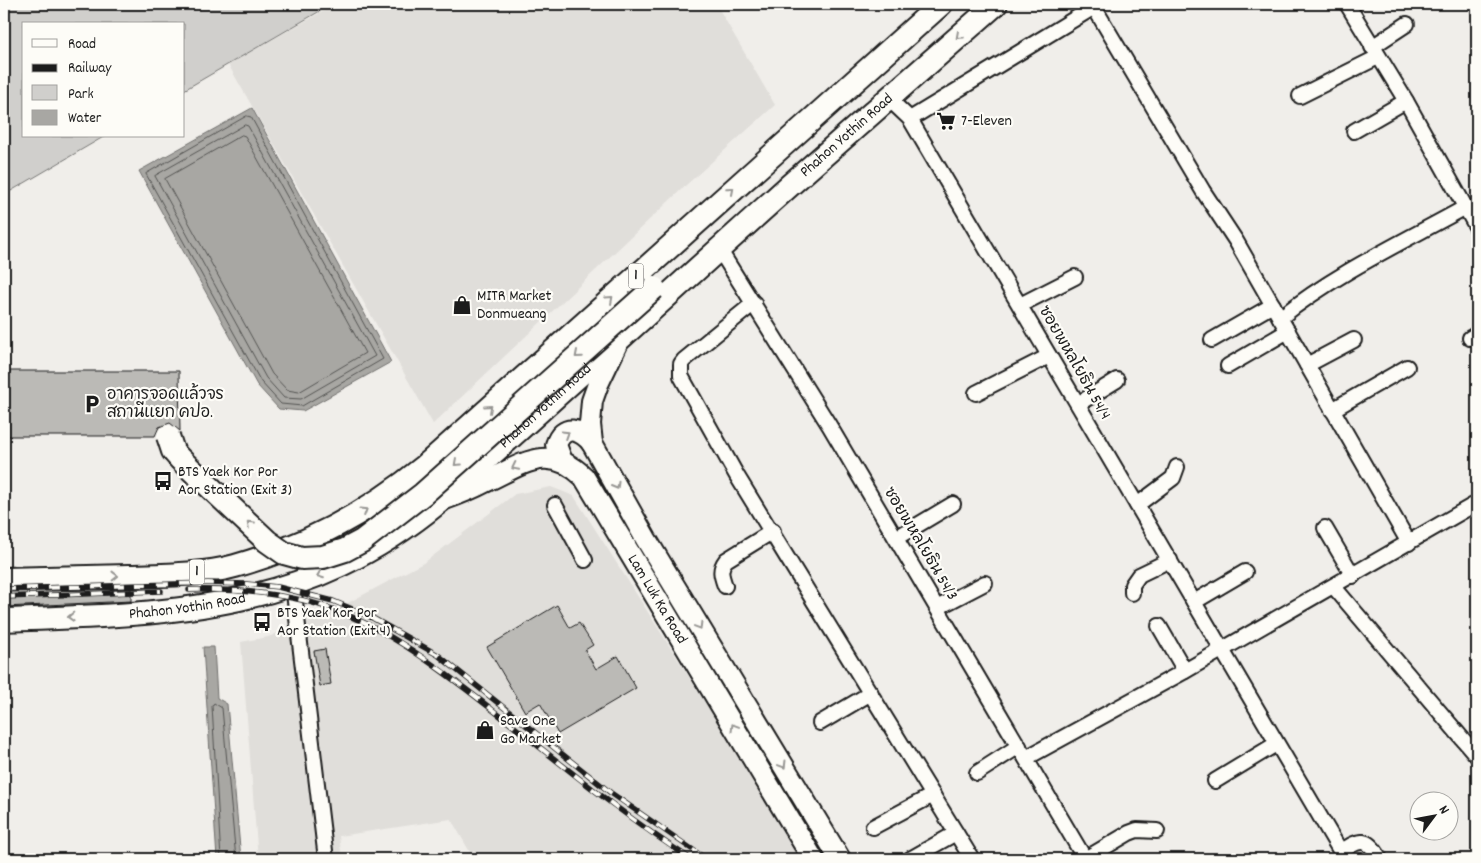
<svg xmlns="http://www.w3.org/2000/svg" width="1481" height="863" font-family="Dekko,'Playpen Sans Thai',sans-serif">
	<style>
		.built { fill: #e0deda }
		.green { fill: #d0cfcc; stroke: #767674 }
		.water { fill: #a8a7a3; stroke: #706f6d }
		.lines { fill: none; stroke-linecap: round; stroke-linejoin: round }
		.shore { stroke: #545452; stroke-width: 1 }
		.building { fill: #bbbab6; stroke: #1c1c1c }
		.minor-casing { stroke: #1c1c1c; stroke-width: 18 }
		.secondary-casing { stroke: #1c1c1c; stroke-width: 24 }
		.primary-casing { stroke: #1c1c1c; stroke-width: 26 }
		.minor { stroke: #fdfcf7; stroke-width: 14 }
		.secondary { stroke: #fdfcf7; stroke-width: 20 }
		.primary { stroke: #fdfcf7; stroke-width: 22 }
		.rail-casing { stroke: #1c1c1c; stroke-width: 5.5 }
		.rail { stroke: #fdfcf7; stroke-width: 4; stroke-dasharray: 11; stroke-linecap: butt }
		.primary-bridge-casing { stroke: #1c1c1c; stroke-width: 26; stroke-linecap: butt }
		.primary-bridge { stroke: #fdfcf7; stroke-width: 22 }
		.oneway { stroke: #989794 }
		.labels { text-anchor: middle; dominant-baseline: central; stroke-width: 4.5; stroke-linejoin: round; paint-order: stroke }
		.shield { fill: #fdfcf7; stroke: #605f5e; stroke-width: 1 }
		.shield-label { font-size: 15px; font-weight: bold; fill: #1c1c1c }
		.poi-label { font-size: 16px; fill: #1c1c1c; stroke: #fdfcf7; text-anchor: start }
		.street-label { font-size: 16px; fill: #1c1c1c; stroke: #fdfcf7 }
	</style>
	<rect width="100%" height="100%" fill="#f0eeea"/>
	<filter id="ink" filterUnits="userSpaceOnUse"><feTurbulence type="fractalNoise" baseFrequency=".02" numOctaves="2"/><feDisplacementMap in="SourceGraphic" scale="10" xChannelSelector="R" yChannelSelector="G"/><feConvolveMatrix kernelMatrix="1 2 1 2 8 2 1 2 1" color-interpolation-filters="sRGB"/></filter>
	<g filter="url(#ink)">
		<!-- built -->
		<g class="built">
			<polygon points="336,4 716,4 775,105 685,186 433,424 228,64"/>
			<polygon points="551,487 574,496 805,859 474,859 451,819 339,836 342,859 258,859 241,642 268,637 327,614 425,562 515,494"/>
		</g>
		<!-- green -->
		<polygon class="green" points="4,4 332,4 184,90 184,24 24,24 24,136 105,136 4,195"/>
		<!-- water -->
		<g class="water">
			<polygon points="252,108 391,362 303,411 279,409 257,385 139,171"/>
			<polygon points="203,647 214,647 217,698 227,704 241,859 217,859"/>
		</g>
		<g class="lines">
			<!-- shore -->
			<g class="shore">
				<polygon points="247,116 251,117 383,359 302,406 281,404 261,382 146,174"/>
				<polygon points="245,125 248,126 375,356 301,399 284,398 266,378 155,176"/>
				<polygon points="242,135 245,136 365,353 299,392 287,390 272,374 165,179"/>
				<polyline points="221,859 212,706 214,703 222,708 236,859"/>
			</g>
		</g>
		<!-- building -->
		<g class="building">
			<polygon points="4,371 179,371 180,431 170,423 159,427 155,436 4,436"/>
			<polygon points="131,589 131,601 4,607 4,592"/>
			<polygon points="557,605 570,628 579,623 593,645 585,650 596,669 618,656 636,688 558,734 540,703 525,712 487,647"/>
			<polygon points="325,649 331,684 320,686 314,651"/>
		</g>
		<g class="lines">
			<!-- minor casing -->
			<g class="minor-casing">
				<g id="minor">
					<polyline points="1347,4 1406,101 1477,228"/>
					<polyline points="1094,7 1203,191 1236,241 1409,543"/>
					<polyline points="1372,47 1407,24"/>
					<polyline points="1300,96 1378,57"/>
					<polyline points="889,99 910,119 1345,859"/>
					<polyline points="910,119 1099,4"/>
					<polyline points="1354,131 1406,101"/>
					<polyline points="719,249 829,425 1085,859"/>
					<polyline points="754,303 684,360 681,364 681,376 737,476 972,859"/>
					<polyline points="1020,305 1075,277"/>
					<path d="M 1280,318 C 1336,273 1403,242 1466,207"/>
					<polyline points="1470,338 1477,334"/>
					<polyline points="1212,340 1273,305"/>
					<polyline points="1307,365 1354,340"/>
					<polyline points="1228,366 1288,331"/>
					<polyline points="976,393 1049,356"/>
					<polyline points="1078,404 1117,380"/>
					<polyline points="1332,410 1407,367"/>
					<polyline points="555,505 585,560"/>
					<polyline points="1137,505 1173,478 1177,467"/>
					<polyline points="1325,528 1353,576"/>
					<polyline points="896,538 953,504"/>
					<polyline points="293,585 326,859"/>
					<path d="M 725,586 C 721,575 719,569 726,560 L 773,531"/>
					<polyline points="1334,587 1477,756"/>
					<polyline points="1132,593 1132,585 1139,575 1170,560"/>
					<polyline points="1194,602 1245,572"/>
					<polyline points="937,608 985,583"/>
					<polyline points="1159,626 1185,671"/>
					<polyline points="820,723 871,693"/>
					<polyline points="1026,758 1185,671 1477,503"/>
					<polyline points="977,773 1019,746"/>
					<polyline points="1215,781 1276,744"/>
					<polyline points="873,827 933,795"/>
					<path d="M 1341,852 C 1360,838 1368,837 1380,859"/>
					<polyline points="910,859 956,833"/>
					<polyline points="1085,859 1129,833 1137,830 1157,831"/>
				</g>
			</g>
			<!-- secondary casing -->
			<g class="secondary-casing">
				<g id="secondary">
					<polyline points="618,342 598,384 592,401 590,424 592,443 646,539 840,859"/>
					<path d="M 562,461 L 556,445 C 563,423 581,429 592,443"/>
					<path id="s1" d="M 445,499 C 459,494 472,489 485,482 C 522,465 548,442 584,477 L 813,859"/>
				</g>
			</g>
			<!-- primary casing -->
			<g class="primary-casing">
				<g id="primary">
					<path d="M 4,579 C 46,578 87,577 129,576 C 162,575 203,575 235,566 C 306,546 369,512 425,466 L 941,4"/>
					<path id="s2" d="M 4,620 C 168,614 305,613 439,502 L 789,186 L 996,4"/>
				</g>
			</g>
			<!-- minor -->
			<use href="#minor" class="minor"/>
			<!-- secondary -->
			<use href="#secondary" class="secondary"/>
			<!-- primary -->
			<use href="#primary" class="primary"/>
			<!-- rail casing -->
			<g class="rail-casing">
				<g id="rail">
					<polyline points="4,589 208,583 247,584 278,587 333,601 369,616 438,655 611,793 706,859"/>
					<path d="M 189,590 C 227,589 269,592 306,601 C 381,620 443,671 503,718 C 565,767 625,817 691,859"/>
					<polyline points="4,597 161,591"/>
				</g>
			</g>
			<!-- rail -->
			<use href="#rail" class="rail"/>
			<!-- primary-bridge casing -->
			<g class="primary-bridge-casing">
				<polyline id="primary-bridge" points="168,436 173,451 180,459 267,541 284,553 302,558 323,557 345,550 362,541 423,494 654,288"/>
			</g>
			<!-- primary-bridge -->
			<use href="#primary-bridge" class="primary-bridge"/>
		</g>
		<!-- one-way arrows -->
		<defs><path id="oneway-chevron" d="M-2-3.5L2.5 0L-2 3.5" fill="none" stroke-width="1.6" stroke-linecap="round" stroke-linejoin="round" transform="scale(1.25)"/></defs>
		<g class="oneway">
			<use href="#oneway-chevron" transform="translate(959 36) rotate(138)"/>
			<use href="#oneway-chevron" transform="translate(731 190) rotate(-41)"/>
			<use href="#oneway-chevron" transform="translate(610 299) rotate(-42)"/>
			<use href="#oneway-chevron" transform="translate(578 355) rotate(139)"/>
			<use href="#oneway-chevron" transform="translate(489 408) rotate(-42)"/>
			<use href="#oneway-chevron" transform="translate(566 434) rotate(-32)"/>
			<use href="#oneway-chevron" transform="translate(457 463) rotate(138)"/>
			<use href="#oneway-chevron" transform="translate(515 467) rotate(154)"/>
			<use href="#oneway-chevron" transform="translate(616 486) rotate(60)"/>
			<use href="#oneway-chevron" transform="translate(364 511) rotate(-32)"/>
			<use href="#oneway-chevron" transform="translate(250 524) rotate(-136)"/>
			<use href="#oneway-chevron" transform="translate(320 575) rotate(159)"/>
			<use href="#oneway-chevron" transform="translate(115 576) rotate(-1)"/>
			<use href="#oneway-chevron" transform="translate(71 617) rotate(178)"/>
			<use href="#oneway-chevron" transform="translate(699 626) rotate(59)"/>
			<use href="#oneway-chevron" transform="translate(734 727) rotate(-121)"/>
			<use href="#oneway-chevron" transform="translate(783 765) rotate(59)"/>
		</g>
	</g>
	<!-- icons -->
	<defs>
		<g id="supermarket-bare" transform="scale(1.5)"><path d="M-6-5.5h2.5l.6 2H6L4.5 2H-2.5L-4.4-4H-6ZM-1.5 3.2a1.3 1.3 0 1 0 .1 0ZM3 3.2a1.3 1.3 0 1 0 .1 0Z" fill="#1c1c1c" stroke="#fdfcf7" stroke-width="2.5" paint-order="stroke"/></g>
		<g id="shop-bare" transform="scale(1.5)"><path d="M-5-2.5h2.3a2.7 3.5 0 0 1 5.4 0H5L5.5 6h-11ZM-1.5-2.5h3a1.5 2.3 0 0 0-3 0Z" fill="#1c1c1c" stroke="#fdfcf7" stroke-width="2.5" paint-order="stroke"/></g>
		<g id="parking-bare" transform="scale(1.5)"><path d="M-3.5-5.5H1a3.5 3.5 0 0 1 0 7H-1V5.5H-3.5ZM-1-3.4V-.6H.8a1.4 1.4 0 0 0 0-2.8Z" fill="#1c1c1c" stroke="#fdfcf7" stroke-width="2.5" paint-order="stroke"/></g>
		<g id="bus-bare" transform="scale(1.5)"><path d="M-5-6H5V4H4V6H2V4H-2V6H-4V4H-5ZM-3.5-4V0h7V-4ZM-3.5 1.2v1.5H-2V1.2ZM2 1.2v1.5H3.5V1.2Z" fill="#1c1c1c" stroke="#fdfcf7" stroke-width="2.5" paint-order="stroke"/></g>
	</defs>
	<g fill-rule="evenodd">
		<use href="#supermarket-bare" x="946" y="121"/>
		<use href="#shop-bare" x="462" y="305"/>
		<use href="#parking-bare" x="92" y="404"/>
		<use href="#bus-bare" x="163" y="481"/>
		<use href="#bus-bare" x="262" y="622"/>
		<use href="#shop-bare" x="485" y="730"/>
	</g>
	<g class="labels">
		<!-- shield labels -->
		<g class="shield">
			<rect x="628.5" y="263.5" width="15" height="25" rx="4"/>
			<rect x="189.5" y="559.5" width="15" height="25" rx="4"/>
		</g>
		<g class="shield-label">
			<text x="636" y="276">1</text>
			<text x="197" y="572">1</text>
		</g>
		<!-- poi labels -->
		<g class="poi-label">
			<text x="961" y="121">7-Eleven</text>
			<text x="477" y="296">MITR Market<tspan x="477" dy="18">Donmueang</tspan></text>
			<text x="107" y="395">อาคารจอดแล้วจร<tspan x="107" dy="18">สถานีแยก คปอ.</tspan></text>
			<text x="178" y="472">BTS Yaek Kor Por<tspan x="178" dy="18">Aor Station (Exit 3)</tspan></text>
			<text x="277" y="613">BTS Yaek Kor Por<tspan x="277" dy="18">Aor Station (Exit 4)</tspan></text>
			<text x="500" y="721">Save One<tspan x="500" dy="18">Go Market</tspan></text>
		</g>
		<!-- street labels -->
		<g class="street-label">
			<text stroke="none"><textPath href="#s2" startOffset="1009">Phahon Yothin Road</textPath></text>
			<text transform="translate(1074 363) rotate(60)">ซอยพหลโยธิน 54/4</text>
			<text stroke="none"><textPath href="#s2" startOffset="604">Phahon Yothin Road</textPath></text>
			<text transform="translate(920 544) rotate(59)">ซอยพหลโยธิน 54/3</text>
			<text stroke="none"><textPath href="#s1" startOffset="295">Lam Luk Ka Road</textPath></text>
			<text stroke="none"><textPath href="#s2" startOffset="184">Phahon Yothin Road</textPath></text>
		</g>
	</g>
	<!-- margin -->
	<rect width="1481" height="863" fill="none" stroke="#fdfcf7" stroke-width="20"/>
	<rect x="10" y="10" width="1461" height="843" fill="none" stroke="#1c1c1c" stroke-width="2" filter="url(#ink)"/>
	<!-- legend -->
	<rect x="22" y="22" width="162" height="115" fill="#fdfcf7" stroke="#a3a29f"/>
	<rect x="32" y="39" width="25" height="8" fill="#fdfcf7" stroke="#a3a29f"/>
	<text x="68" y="48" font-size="15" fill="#1c1c1c">Road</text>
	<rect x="32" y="64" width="25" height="8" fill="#1c1c1c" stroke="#a3a29f"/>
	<text x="68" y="72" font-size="15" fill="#1c1c1c">Railway</text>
	<rect x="32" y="85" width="25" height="15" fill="#d0cfcc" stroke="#a3a29f"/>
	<text x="68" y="98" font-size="15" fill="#1c1c1c">Park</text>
	<rect x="32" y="110" width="25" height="15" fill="#a8a7a3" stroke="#a3a29f"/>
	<text x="68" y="122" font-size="15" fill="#1c1c1c">Water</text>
	<!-- north arrow -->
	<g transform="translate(1434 816) rotate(58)"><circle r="24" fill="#fdfcf7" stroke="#a3a29f"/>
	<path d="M0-4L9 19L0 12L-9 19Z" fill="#1c1c1c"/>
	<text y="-8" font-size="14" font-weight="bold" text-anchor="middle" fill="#1c1c1c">N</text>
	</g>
</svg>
